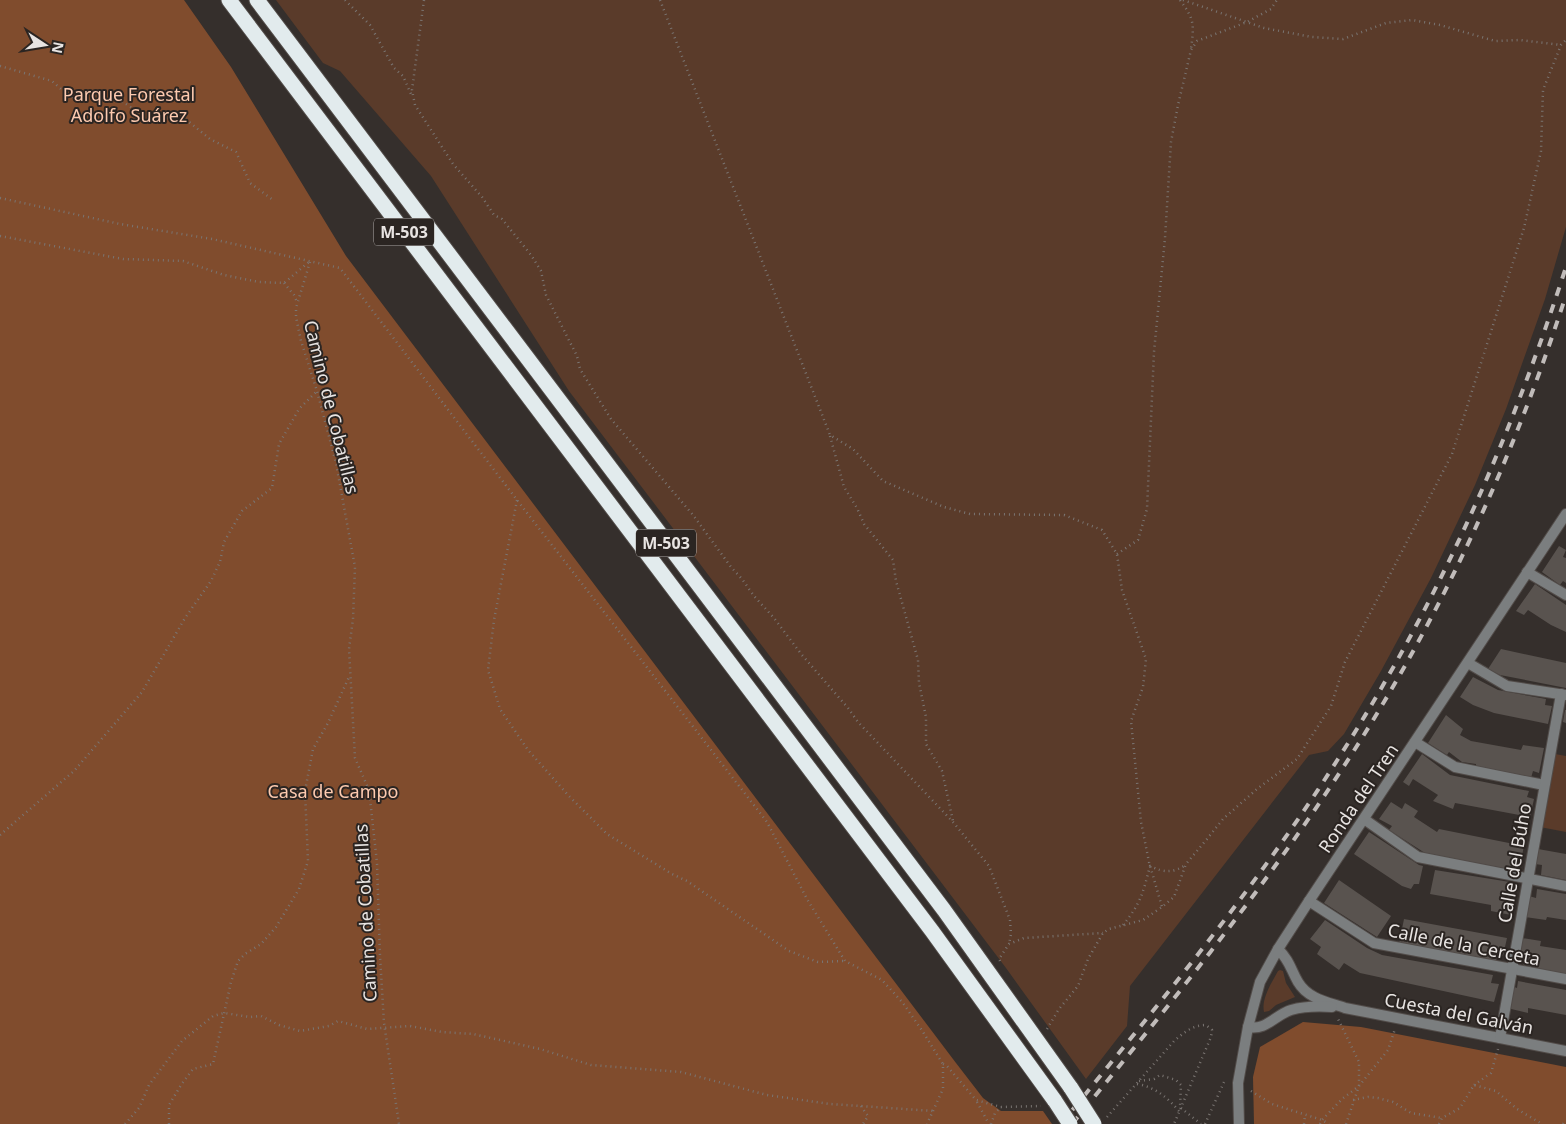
<svg xmlns="http://www.w3.org/2000/svg" width="1566" height="1124" font-family="'Noto Sans',sans-serif">
	<style>
		.green { fill: #5a3b2a }
		.forest { fill: #804c2d }
		.building { fill: #59534f }
		.lines { fill: none; stroke-linecap: round; stroke-linejoin: round }
		.street-casing { stroke: #524c49; stroke-width: 12 }
		.highway-casing { stroke: #524c49; stroke-width: 17 }
		.path { stroke: #7a7572; stroke-width: 2.5; stroke-dasharray: 1 4; stroke-linecap: butt }
		.street { stroke: #7b7e7f; stroke-width: 10 }
		.highway { stroke: #e2ebed; stroke-width: 15 }
		.rail { stroke: #c1bcba; stroke-width: 4; stroke-dasharray: 9 9; stroke-linecap: butt }
		.highway-bridge-casing { stroke: #524c49; stroke-width: 17; stroke-linecap: butt }
		.highway-bridge { stroke: #e2ebed; stroke-width: 15 }
		.labels { text-anchor: middle; dominant-baseline: central; stroke-width: 4; stroke-linejoin: round; paint-order: stroke }
		.shield { fill: #2b2522; stroke: #afaba8; stroke-width: 1 }
		.shield-label { font-size: 16px; font-weight: bold; fill: #e8e4e2 }
		.park-label { font-size: 18px; fill: #fdcaaf; stroke: #2b2522 }
		.street-label { font-size: 18px; fill: #e8e4e2; stroke: #2b2522 }
	</style>
	<rect width="100%" height="100%" fill="#352f2c"/>
	<!-- green -->
	<g class="green">
		<polygon points="276,0 1566,0 1566,227 1545,299 1506,409 1475,485 1431,578 1381,671 1344,734 1328,751 1309,755 1130,986 1127,1026 1086,1079 1006,968 569,391 431,176 340,71 323,63"/>
		<polygon points="1555,754 1566,756 1566,832 1540,827"/>
		<path d="M 1280,970 L 1283,971 L 1286,983 L 1295,997 L 1276,1005 L 1269,1011 L 1264,1012 C 1261,999 1272,982 1278,971 Z"/>
	</g>
	<!-- forest -->
	<g class="forest">
		<polygon points="0,0 184,0 231,67 346,256 956,1063 983,1098 1001,1111 1043,1111 1052,1124 0,1124"/>
		<polygon points="1303,1022 1361,1027 1566,1067 1566,1124 1254,1124 1253,1077 1260,1047"/>
	</g>
	<!-- building -->
	<g class="building">
		<polygon points="1559,546 1566,550 1563,557 1566,558 1566,583 1563,581 1560,585 1542,572"/>
		<polygon points="1535,584 1566,605 1566,632 1551,625 1528,610 1524,615 1516,611"/>
		<polygon points="1501,649 1566,663 1566,688 1500,675 1488,669"/>
		<polygon points="1473,677 1498,690 1546,699 1545,705 1552,706 1548,724 1494,713 1473,705 1460,697"/>
		<polygon points="1565,710 1566,710 1566,723 1563,722"/>
		<polygon points="1446,715 1463,729 1460,735 1471,741 1521,750 1523,745 1544,748 1539,773 1533,771 1531,778 1476,767 1476,764 1462,762 1449,752 1447,755 1428,743"/>
		<polygon points="1422,754 1450,775 1529,791 1527,797 1534,799 1530,817 1455,803 1453,809 1433,801 1438,795 1413,779 1409,786 1403,782"/>
		<polygon points="1391,802 1402,809 1405,803 1418,811 1414,817 1437,832 1439,829 1524,846 1520,865 1515,863 1513,870 1425,853 1389,830 1392,826 1379,819"/>
		<polygon points="1369,832 1419,865 1423,866 1419,884 1414,884 1411,889 1402,886 1354,854"/>
		<polygon points="1538,849 1566,854 1566,880 1541,875 1542,865 1535,864"/>
		<polygon points="1435,870 1510,882 1508,893 1516,894 1511,915 1491,911 1491,905 1430,894"/>
		<polygon points="1339,880 1391,916 1377,937 1324,903"/>
		<polygon points="1537,889 1566,894 1566,920 1547,917 1546,920 1525,917 1529,896 1536,898"/>
		<polygon points="1404,919 1507,938 1503,956 1497,955 1496,962 1399,944"/>
		<polygon points="1325,920 1367,948 1382,955 1493,975 1491,983 1499,984 1494,1002 1360,973 1344,963 1339,970 1317,954 1321,947 1310,939"/>
		<polygon points="1522,938 1541,941 1540,946 1566,950 1566,976 1523,968 1524,960 1517,959"/>
		<polygon points="1518,981 1566,990 1566,1015 1528,1008 1528,1013 1507,1008 1512,986 1517,988"/>
	</g>
	<g class="lines">
		<!-- street casing -->
		<g class="street-casing">
			<g id="street">
				<polyline points="1527,572 1566,595"/>
				<polyline points="1468,663 1507,686 1566,695"/>
				<polyline points="1415,742 1455,767 1544,785"/>
				<polyline points="1364,819 1418,857 1566,886"/>
				<polyline points="1309,901 1374,943 1566,979"/>
				<path d="M 1278,949 C 1290,961 1290,968 1298,982 C 1308,999 1328,1002 1345,1008 L 1566,1051"/>
				<path d="M 1248,1027 C 1266,1031 1275,1015 1291,1010 C 1305,1006 1318,1006 1332,1007"/>
				<polyline points="1500,1038 1561,694"/>
				<polyline points="1239,1124 1238,1083 1248,1027 1260,982 1278,949 1309,901 1566,514"/>
			</g>
		</g>
		<!-- highway casing -->
		<g class="highway-casing">
			<g id="highway">
				<polyline points="229,0 932,931 1055,1101"/>
				<polyline points="257,0 944,910 1071,1088"/>
			</g>
		</g>
		<!-- path -->
		<g class="path">
			<polyline points="345,0 370,25 394,68 403,76 411,94"/>
			<polyline points="424,0 412,90 415,105 453,164 482,197 494,215 502,219 531,255 541,271 546,295 577,356 580,369 611,419 693,515 731,567 742,579 754,596 774,618 802,655 848,708 858,722 953,822 989,866 1010,920 1011,934 1009,944"/>
			<polyline points="660,0 830,435 853,449 883,481 944,507 970,514 1064,515 1102,530 1117,554 1122,590 1146,659 1143,687 1131,721 1141,822 1149,862 1162,907"/>
			<path d="M 1180,0 C 1195,20 1194,25 1191,49"/>
			<polyline points="1183,0 1264,28 1312,37 1343,39 1386,23 1412,20 1440,25 1495,41 1520,40 1561,45"/>
			<polyline points="0,66 52,81 70,97 123,102 149,119 183,117 210,139 236,152 250,183 273,200"/>
			<polyline points="0,198 120,224 212,239 340,268 517,500 767,822 807,899 845,961 882,980 903,1003 923,1032 943,1064 943,1089 927,1124"/>
			<polyline points="0,236 123,259 183,261 224,275 259,282 284,283 309,262"/>
			<polyline points="310,262 296,308 296,317 301,341 317,391 336,463 355,567 353,619 349,649 355,758 369,790 377,863 380,956 384,1023 399,1124"/>
			<polyline points="284,283 294,295 297,302"/>
			<polyline points="830,436 844,487 857,508 864,524 893,560 896,581 918,660 919,683 926,717 926,744 942,771 953,821"/>
			<polyline points="517,500 494,620 488,670 500,709 528,750 568,795 607,834 672,874 687,881 789,951 818,962 845,961"/>
			<polyline points="1117,554 1138,540 1147,509 1154,352 1165,238 1171,142 1178,105 1191,50 1197,41 1247,22 1271,9 1277,0"/>
			<polyline points="0,835 74,771 142,692 185,618 211,581 220,562 224,542 242,511 272,488 279,444 299,409 317,391"/>
			<path d="M 1123,925 C 1141,903 1143,893 1150,866 C 1165,873 1172,873 1186,865"/>
			<polyline points="1000,961 999,959 1009,944 1024,938 1103,933"/>
			<polyline points="1047,1029 1059,1009 1078,986 1088,959 1103,933 1109,929 1143,920 1162,907 1174,897 1186,864 1207,839 1223,819 1257,789 1297,759 1331,706 1345,662 1452,454 1524,228 1541,151 1543,90 1561,45 1566,40"/>
			<polyline points="943,1064 947,1066 976,1100 1001,1107 1041,1106"/>
			<polyline points="1139,1081 1154,1079 1160,1075 1176,1080 1181,1085 1180,1107"/>
			<path d="M 1137,1084 C 1155,1087 1167,1097 1179,1111"/>
			<polyline points="1474,1085 1491,1073 1498,1049"/>
			<polyline points="1251,1091 1272,1104 1322,1120 1329,1124"/>
			<polyline points="1353,1100 1368,1097 1378,1098 1393,1102 1411,1113 1442,1118"/>
			<polyline points="977,1102 989,1124"/>
			<polyline points="861,1106 868,1116 863,1124"/>
			<polyline points="1181,1108 1201,1124"/>
			<path d="M 1107,1117 L 1175,1040 C 1185,1032 1193,1025 1206,1025 L 1212,1030 L 1211,1037 L 1174,1124"/>
			<polyline points="125,1124 139,1108 149,1085 182,1041 213,1016 224,1013 250,1017 261,1016 279,1025 300,1031 329,1026 338,1021 367,1029 410,1026 442,1032 473,1034 540,1049 591,1065 681,1072 767,1095 830,1104 934,1111"/>
			<polyline points="169,1124 169,1105 181,1085 193,1069 213,1064 231,982 238,961 245,954 261,944 276,927 299,889 308,861 305,791 313,749 328,723 349,677"/>
			<polyline points="991,1124 995,1113 1001,1107"/>
			<polyline points="1205,1124 1225,1080"/>
			<polyline points="1304,1124 1305,1115"/>
			<polyline points="1320,1124 1322,1120 1342,1099 1359,1086 1359,1062 1338,1019"/>
			<polyline points="1346,1124 1359,1086 1388,1050 1395,1029"/>
			<polyline points="1439,1124 1442,1118 1460,1108 1474,1085 1496,1091 1517,1109 1542,1124"/>
			<polyline points="1563,1124 1566,1120"/>
		</g>
		<!-- street -->
		<use href="#street" class="street"/>
		<!-- highway -->
		<use href="#highway" class="highway"/>
		<!-- rail -->
		<g class="rail">
			<path d="M 1061,1124 C 1157,1006 1256,888 1338,759 C 1438,603 1509,443 1566,267"/>
			<path d="M 1072,1124 C 1167,1008 1262,892 1344,766 C 1439,621 1513,460 1566,295"/>
		</g>
		<!-- highway-bridge casing -->
		<g class="highway-bridge-casing">
			<g id="highway-bridge">
				<polyline points="1071,1088 1094,1124"/>
				<polyline points="1055,1101 1070,1124"/>
			</g>
		</g>
		<!-- highway-bridge -->
		<use href="#highway-bridge" class="highway-bridge"/>
	</g>
	<g class="labels">
		<!-- shield labels -->
		<g class="shield">
			<rect x="374" y="218.5" width="60" height="27" rx="4"/>
			<rect x="636" y="529.5" width="60" height="27" rx="4"/>
		</g>
		<g class="shield-label">
			<text x="404" y="232">M-503</text>
			<text x="666" y="543">M-503</text>
		</g>
		<!-- park labels -->
		<g class="park-label">
			<text x="129" y="94">Parque Forestal<tspan x="129" dy="21">Adolfo Suárez</tspan></text>
			<text x="333" y="791">Casa de Campo</text>
		</g>
		<!-- street labels -->
		<g class="street-label">
			<text transform="translate(332 407) rotate(76)">Camino de Cobatillas</text>
			<text transform="translate(1358 798) rotate(-56)">Ronda del Tren</text>
			<text transform="translate(1514 863) rotate(-80)">Calle del Búho</text>
			<text transform="translate(365 913) rotate(-93)">Camino de Cobatillas</text>
			<text transform="translate(1464 944) rotate(11)">Calle de la Cerceta</text>
			<text transform="translate(1459 1013) rotate(11)">Cuesta del Galván</text>
		</g>
	</g>
	<!-- north arrow -->
	<g transform="translate(45 45) rotate(102)" stroke="#2b2522" stroke-width="4" paint-order="stroke">
	<path d="M0-4L9 19L0 12L-9 19Z" fill="#e8e4e2"/>
	<text y="-8" font-size="14" font-weight="bold" text-anchor="middle" fill="#e8e4e2">N</text>
	</g>
</svg>
